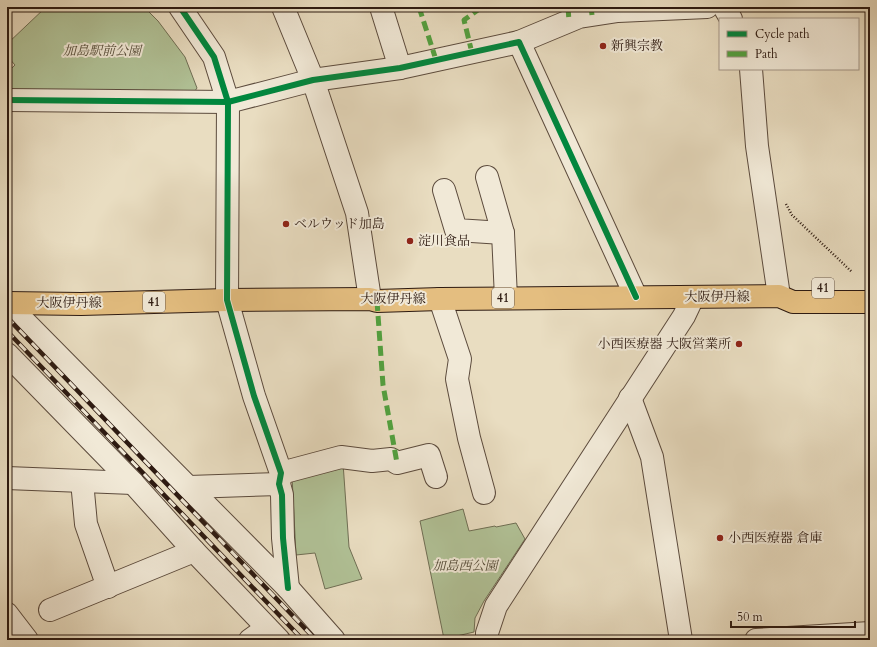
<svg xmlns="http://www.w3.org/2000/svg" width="877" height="647" font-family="Cardo,'Noto Serif JP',serif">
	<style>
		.green { fill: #b1c297; stroke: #6f6e54 }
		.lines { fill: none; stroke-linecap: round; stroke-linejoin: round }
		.minor-casing { stroke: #5c4b3d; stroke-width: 24 }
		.major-casing { stroke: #2d1a11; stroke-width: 24 }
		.path { stroke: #2d1a11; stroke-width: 2.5; stroke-dasharray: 1 2; stroke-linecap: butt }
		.minor { stroke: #f1e9d7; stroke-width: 22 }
		.major { stroke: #e4be80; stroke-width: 22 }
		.rail-casing { stroke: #2d1a11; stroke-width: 4.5 }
		.rail { stroke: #f1e9d7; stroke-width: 3; stroke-dasharray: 9; stroke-linecap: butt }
		.quiet { stroke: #52a13f; stroke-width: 5; stroke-dasharray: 10 5; stroke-linecap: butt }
		.cycleway-casing { stroke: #f1e9d7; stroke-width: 8 }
		.cycleway { stroke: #00873e; stroke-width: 6 }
		.poi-dot { fill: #8f2418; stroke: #f1e9d7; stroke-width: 1.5 }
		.labels { text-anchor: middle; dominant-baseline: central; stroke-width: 4; stroke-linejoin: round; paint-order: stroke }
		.shield { fill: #f1e9d7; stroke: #68584c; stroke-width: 1 }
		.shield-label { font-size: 12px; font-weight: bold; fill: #2d1a11 }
		.poi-label { font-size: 13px; fill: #2d1a11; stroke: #f1e9d7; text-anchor: start }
		.park-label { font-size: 13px; font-style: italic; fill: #554c39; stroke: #f1e9d7 }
		.street-label { font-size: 13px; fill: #2d1a11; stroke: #f1e9d7 }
	</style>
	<rect width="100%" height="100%" fill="#e9ddc1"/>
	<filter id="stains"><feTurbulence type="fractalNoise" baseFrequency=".005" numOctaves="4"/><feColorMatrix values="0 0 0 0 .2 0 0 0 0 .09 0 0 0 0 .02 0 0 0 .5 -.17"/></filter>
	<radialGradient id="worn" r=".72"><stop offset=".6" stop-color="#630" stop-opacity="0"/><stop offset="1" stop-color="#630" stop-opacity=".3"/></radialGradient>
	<!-- green -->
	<g class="green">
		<polygon points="46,7 144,7 158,21 185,57 197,88 192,95 7,92 7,73 15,65 7,56 7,44"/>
		<polygon points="343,463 349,547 362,579 325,589 315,553 296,555 292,476"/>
		<polygon points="463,509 469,531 495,526 496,527 516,523 525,539 484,601 475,618 474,632 444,639 420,521"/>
	</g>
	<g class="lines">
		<!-- minor casing -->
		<g class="minor-casing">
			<g id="minor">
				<polyline points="180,7 214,57 228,102 227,300 254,396 281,473 279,484 282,495 283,538 288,588"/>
				<polyline points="283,7 313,80 357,213 370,299"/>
				<polyline points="381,7 400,68"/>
				<polyline points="724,7 731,19"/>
				<polyline points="519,42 579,17 618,11 707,7"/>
				<polyline points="751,69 757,146 779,296"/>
				<polyline points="7,100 228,102 313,80 400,68 519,42 636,297"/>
				<polyline points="487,177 503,233 506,298"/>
				<polyline points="444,190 456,230 503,233"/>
				<polyline points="440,299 460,359 457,379 469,438 484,493"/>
				<polyline points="7,304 288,588 334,640"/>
				<polyline points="7,354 133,483 194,551 279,640"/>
				<polyline points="630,398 652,457 681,640"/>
				<polyline points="281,473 341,457 372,461 391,459 397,463 429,455 436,477"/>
				<polyline points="7,478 133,483"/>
				<polyline points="82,481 86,524 108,587"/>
				<polyline points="189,487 279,484"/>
				<polyline points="50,610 194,551"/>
				<polyline points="7,614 27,640"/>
				<polyline points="250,640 267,628"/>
				<polyline points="487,640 487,633 496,606 684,316 693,297"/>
				<polyline points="756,640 870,633"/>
			</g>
		</g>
		<!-- major casing -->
		<g class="major-casing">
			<polyline id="major" points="7,303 81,304 227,300 370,299 377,301 440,299 779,296 793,302 870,302"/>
		</g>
		<!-- path -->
		<polyline class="path" points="786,204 792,215 852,272"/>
		<!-- minor -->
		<use href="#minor" class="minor"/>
		<!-- major -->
		<use href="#major" class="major"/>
		<!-- rail casing -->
		<g class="rail-casing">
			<g id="rail">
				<polyline points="7,317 316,640"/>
				<polyline points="7,331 303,640"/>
			</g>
		</g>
		<!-- rail -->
		<use href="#rail" class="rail"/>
		<!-- quiet -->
		<g class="quiet">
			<polyline points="419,7 436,60"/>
			<polyline points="568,7 569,21"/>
			<polyline points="591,7 592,15"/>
			<polyline points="472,53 464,20 482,7"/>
			<polyline points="377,301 383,385 397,463"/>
		</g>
		<!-- cycleway casing -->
		<g class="cycleway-casing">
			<g id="cycleway">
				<polyline points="180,7 214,57 228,102 227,300 254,396 281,473 279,484 282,495 283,538 288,588"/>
				<polyline points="7,100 228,102 313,80 400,68 519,42 636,297"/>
			</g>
		</g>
		<!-- cycleway -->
		<use href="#cycleway" class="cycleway"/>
	</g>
	<!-- markers -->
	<g class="poi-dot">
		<circle cx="603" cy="46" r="4"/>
		<circle cx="286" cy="224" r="4"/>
		<circle cx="410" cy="241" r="4"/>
		<circle cx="739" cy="344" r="4"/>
		<circle cx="720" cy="538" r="4"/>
	</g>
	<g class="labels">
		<!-- shield labels -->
		<g class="shield">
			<rect x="812" y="278" width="22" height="20" rx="3"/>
			<rect x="492" y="288" width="22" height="20" rx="3"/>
			<rect x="143" y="292" width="22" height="20" rx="3"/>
		</g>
		<g class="shield-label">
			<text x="823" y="288">41</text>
			<text x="503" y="298">41</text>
			<text x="154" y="302">41</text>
		</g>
		<!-- poi labels -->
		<g class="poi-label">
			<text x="611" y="46">新興宗教</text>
			<text x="294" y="224">ベルウッド加島</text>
			<text x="418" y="241">淀川食品</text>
			<text x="731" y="344" text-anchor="end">小西医療器 大阪営業所</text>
			<text x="728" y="538">小西医療器 倉庫</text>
		</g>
		<!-- park labels -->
		<g class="park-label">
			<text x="102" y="51">加島駅前公園</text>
			<text x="465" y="566">加島西公園</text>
		</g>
		<!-- street labels -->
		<g class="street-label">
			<text x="717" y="297">大阪伊丹線</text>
			<text x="393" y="299">大阪伊丹線</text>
			<text x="69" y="303">大阪伊丹線</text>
		</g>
	</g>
	<!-- margin -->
	<rect width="877" height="647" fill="none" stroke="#e9ddc1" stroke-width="24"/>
	<rect x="8" y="8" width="861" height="631" fill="none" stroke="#2d1a11" stroke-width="2"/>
	<rect x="12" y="12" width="853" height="623" fill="none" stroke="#2d1a11"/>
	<!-- legend -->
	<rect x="719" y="18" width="140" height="52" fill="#f1e9d7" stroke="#a39688"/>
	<rect x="727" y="31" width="20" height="6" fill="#00873e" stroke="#a39688"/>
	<text x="755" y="38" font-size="12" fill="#2d1a11">Cycle path</text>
	<rect x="727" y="51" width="20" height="6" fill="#52a13f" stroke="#a39688"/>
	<text x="755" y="58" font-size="12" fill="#2d1a11">Path</text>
	<!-- scale -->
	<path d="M731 621v6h124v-6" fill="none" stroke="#2d1a11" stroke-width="2"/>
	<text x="737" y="621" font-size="12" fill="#2d1a11" stroke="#f1e9d7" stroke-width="3" paint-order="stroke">50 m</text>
	<rect width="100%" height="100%" filter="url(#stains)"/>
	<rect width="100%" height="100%" fill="url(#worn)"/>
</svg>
